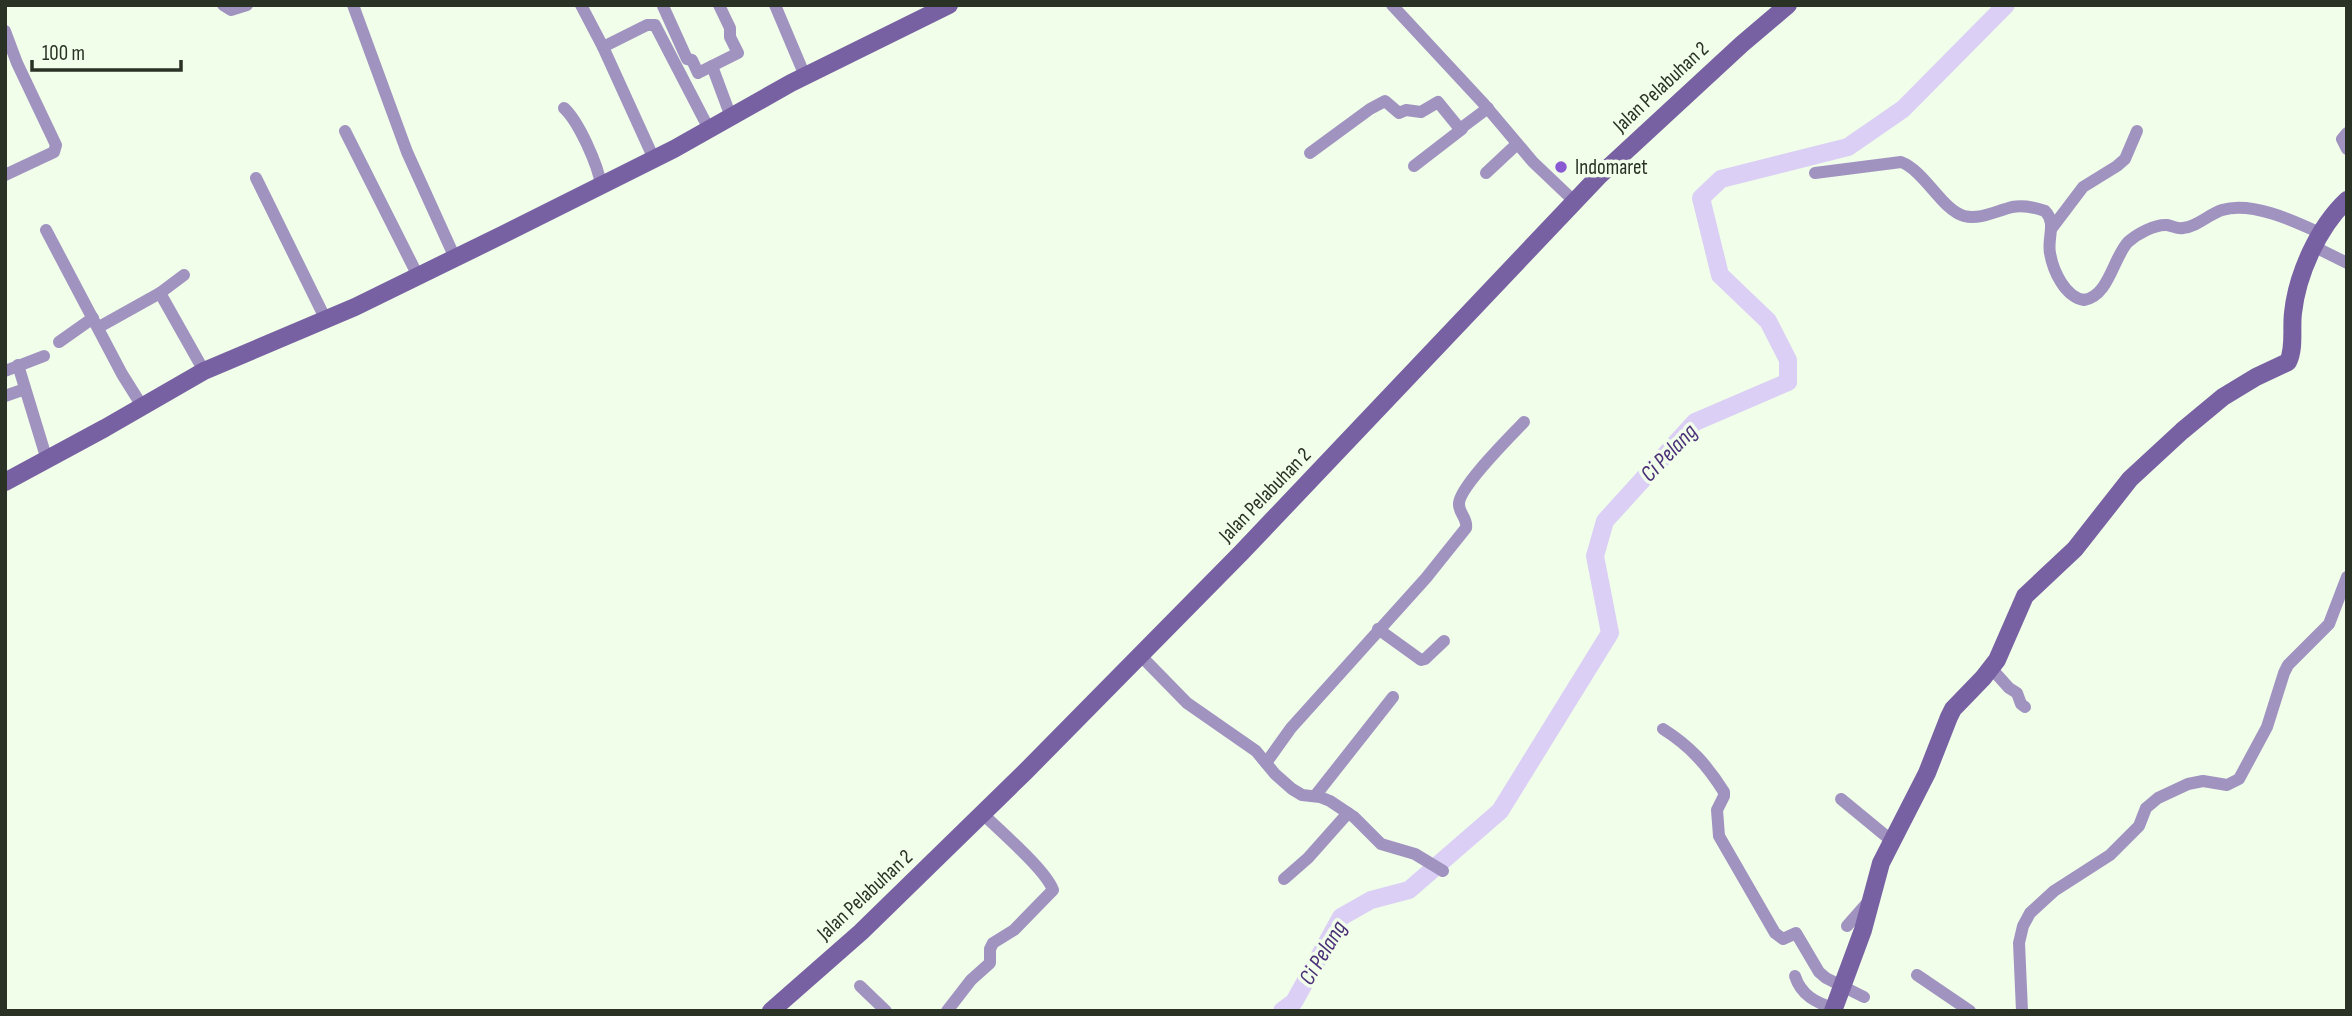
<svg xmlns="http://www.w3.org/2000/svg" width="2352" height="1016" font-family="'Sofia Sans Condensed',sans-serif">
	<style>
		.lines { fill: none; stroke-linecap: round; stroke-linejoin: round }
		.river { stroke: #dbcff5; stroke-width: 18 }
		.street { stroke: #a193c0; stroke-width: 12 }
		.secondary { stroke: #7861a2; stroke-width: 18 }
		.poi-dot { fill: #8a5ad3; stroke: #f1feea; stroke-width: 2.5 }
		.labels { text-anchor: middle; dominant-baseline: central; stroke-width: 7; stroke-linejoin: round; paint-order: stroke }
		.street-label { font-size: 21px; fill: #2a3125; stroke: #f1feea }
		.poi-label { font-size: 21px; fill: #2a3125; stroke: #f1feea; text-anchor: start }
		.water-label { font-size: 23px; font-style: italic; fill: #4b2f77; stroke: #f1feea }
	</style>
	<rect width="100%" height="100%" fill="#f1feea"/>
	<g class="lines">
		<!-- river -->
		<polyline class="river" points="1282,1011 1294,1002 1341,917 1371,900 1409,890 1500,811 1610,633 1595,556 1605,521 1695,422 1788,382 1788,360 1768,321 1720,275 1701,198 1721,179 1848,147 1903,109 2006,5"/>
		<!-- street -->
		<g class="street">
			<polyline points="223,5 231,10 247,5"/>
			<polyline points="353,5 407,152 455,258"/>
			<polyline points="581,5 603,47 654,159"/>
			<polyline points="775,5 805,76"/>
			<polyline points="1392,5 1484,104 1533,162 1574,201"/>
			<polyline points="663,6 687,59 692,60 698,73 712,66 731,117"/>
			<polyline points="5,31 17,63 56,145 54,152 5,175"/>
			<polyline points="603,47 647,25 655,25 709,129"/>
			<polyline points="712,66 738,53 730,37 730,28 719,5"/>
			<path d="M 564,108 C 579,122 598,165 601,185"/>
			<polyline points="345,131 418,276"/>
			<polyline points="2347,133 2342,139 2347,149"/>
			<polyline points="1310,153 1370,109 1385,101 1399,113 1406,110 1421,112 1438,102 1460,129 1488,108"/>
			<polyline points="1414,166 1462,129"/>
			<polyline points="1486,173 1517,144"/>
			<path d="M 1815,173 L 1901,162 C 1925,171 1942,210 1964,216 C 1980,220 1996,211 2012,207 C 2023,205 2034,207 2045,211 C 2057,223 2047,238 2050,253 C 2053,271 2065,297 2084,300 C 2109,296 2113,258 2128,242 C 2137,234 2155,224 2167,225 C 2173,226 2177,229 2183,228 C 2197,227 2209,214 2222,210 C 2252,201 2294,221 2320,233"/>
			<polyline points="256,178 326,320"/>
			<polyline points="2052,228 2083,187 2117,166 2125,159 2137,131"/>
			<polyline points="46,230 122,374 142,406"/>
			<polyline points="2315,247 2347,263"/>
			<polyline points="160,293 204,371"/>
			<polyline points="99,327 160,293 184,275"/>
			<polyline points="59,342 93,318"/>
			<polyline points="18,365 47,460"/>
			<polyline points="5,371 44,356"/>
			<polyline points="5,396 25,389"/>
			<polyline points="1378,629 1421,660 1425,659 1444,641"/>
			<polyline points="1140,655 1187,703 1256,751 1275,774 1292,789 1302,795 1320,797 1330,801 1354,817 1381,844 1415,854 1443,871"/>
			<polyline points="1991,668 2009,688 2017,693 2021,704 2025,707"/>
			<path d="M 1663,729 C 1690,746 1707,765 1724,792 L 1724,796 L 1717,810 L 1719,836 L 1775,933 L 1783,939 L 1796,933 L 1819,972 L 1826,978 L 1864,997"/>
			<path d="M 1266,763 L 1291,728 L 1426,578 L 1466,528 C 1468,518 1458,513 1459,503 C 1461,485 1510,437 1524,422"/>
			<polyline points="1315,796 1393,697"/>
			<polyline points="1841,799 1892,841"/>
			<polyline points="1284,879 1308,858 1348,813"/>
			<polyline points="1847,926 1869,901"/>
			<polyline points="1917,975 1970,1011"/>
			<path d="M 1795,976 C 1801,995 1816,1003 1834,1008"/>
			<polyline points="860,986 886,1011"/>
			<path d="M 947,1011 L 971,980 L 990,963 L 990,949 L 993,943 L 1014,930 L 1053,890 C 1046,870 1000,831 983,814"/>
			<polyline points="2022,1011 2019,943 2023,926 2030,913 2054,891 2110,855 2139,826 2146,808 2158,798 2188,784 2203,781 2227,785 2239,779 2267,727 2284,673 2288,665 2329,624 2347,577"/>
		</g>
		<!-- secondary -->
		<g class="secondary">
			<polyline points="5,482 105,428 204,371 355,307 504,234 674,149 791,83 949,5"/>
			<polyline points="771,1011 861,932 1026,771 1241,553 1598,177 1742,44 1788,5"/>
			<path d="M 1833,1011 L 1863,930 L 1881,863 L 1927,773 L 1949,717 L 1953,709 L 1983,678 L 1997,660 L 2025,596 L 2075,549 L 2130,479 L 2182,431 L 2223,397 L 2256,377 L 2288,362 C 2295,348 2291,329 2293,313 C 2297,275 2318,227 2347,200"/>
		</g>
	</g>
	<!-- markers -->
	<circle class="poi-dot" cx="1561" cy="167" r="7"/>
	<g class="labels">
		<!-- street labels -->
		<g class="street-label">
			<text transform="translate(1661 87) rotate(-43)">Jalan Pelabuhan 2</text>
			<text transform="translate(1265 495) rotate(-46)">Jalan Pelabuhan 2</text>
			<text transform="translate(865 895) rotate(-43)">Jalan Pelabuhan 2</text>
		</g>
		<!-- poi labels -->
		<g class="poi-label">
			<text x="1575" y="167">Indomaret</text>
		</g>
		<!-- water labels -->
		<g class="water-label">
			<text transform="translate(1669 453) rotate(-46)">Ci Pelang</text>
			<text transform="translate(1323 953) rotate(-59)">Ci Pelang</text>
		</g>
	</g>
	<!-- border -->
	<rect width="2352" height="1016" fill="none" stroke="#2a3125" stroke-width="14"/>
	<!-- scale -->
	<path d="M32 60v10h149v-10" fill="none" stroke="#2a3125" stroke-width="3.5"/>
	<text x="42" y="60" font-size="21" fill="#2a3125" stroke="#f1feea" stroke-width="5" paint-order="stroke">100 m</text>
</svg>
